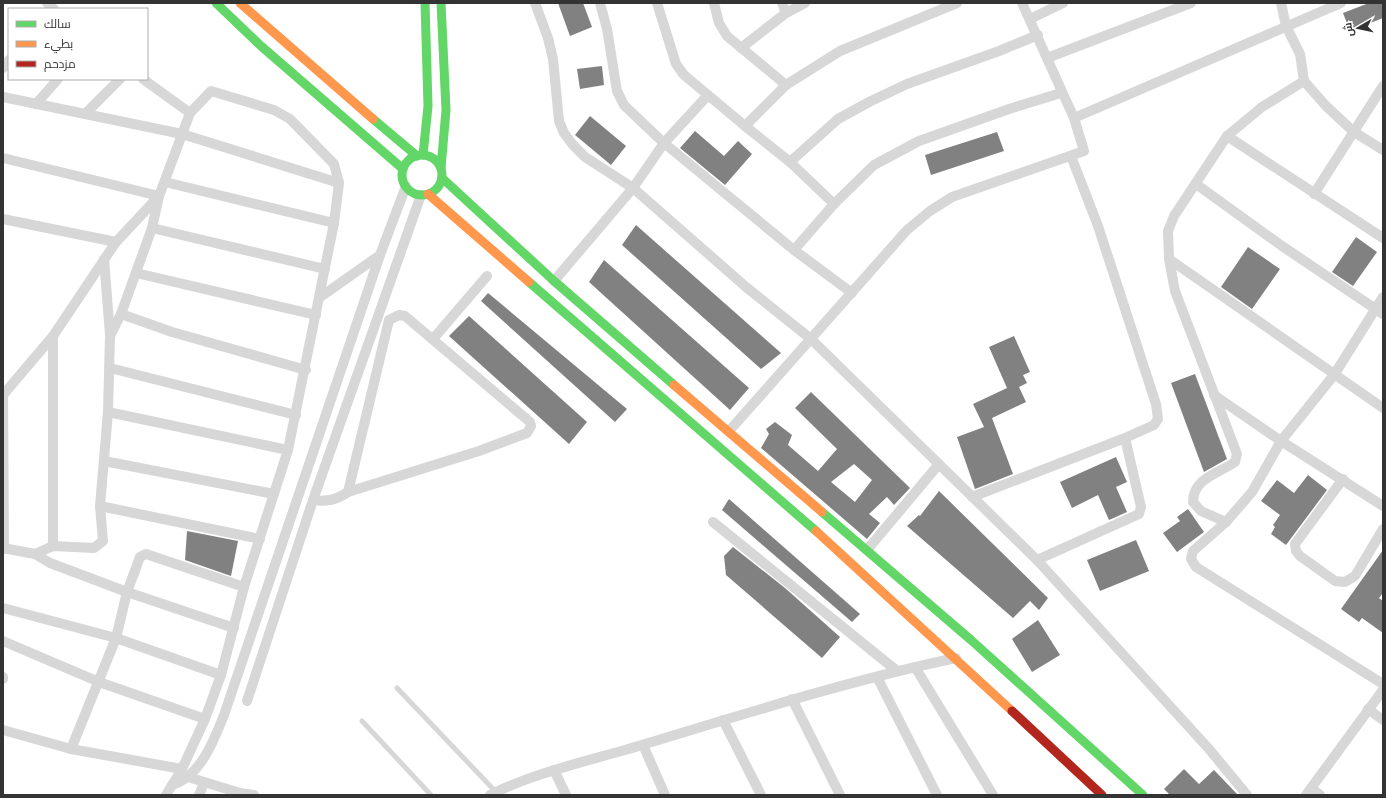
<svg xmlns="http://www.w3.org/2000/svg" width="1386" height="798" font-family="Poppins,Cairo,sans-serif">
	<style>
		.building { fill: #818181; fill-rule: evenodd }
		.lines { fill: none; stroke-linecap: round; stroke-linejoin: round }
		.lane { stroke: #d7d7d7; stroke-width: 5 }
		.street { stroke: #d7d7d7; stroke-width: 10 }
		.fast { stroke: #63d668; stroke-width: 9 }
		.slow { stroke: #ff974d; stroke-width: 9 }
		.jam { stroke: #b3261e; stroke-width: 9 }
	</style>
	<rect width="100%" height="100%" fill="#fff"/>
	<!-- building -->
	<g class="building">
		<polygon points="558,3 583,3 592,27 570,36"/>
		<polygon points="1369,3 1383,3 1383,18 1350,31 1343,13"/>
		<polygon points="602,66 604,85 580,89 577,69"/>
		<polygon points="590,116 626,146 611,165 575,135"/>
		<polygon points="695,131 724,156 738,141 752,154 725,185 680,148"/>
		<polygon points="997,132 1004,151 931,175 925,155"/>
		<polygon points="636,225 781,353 761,369 622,245"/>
		<polygon points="1356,237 1377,252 1353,286 1332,272"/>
		<polygon points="1248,247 1280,269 1252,309 1221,287"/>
		<polygon points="604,260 749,388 730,410 589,282"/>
		<polygon points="488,293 627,409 615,422 481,301"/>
		<polygon points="469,316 587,422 569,444 449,336"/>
		<polygon points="1014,336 1030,372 1023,375 1027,383 1019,387 1026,402 992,418 1013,474 975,489 957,437 984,427 973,404 1007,388 989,347"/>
		<polygon points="1195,374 1227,459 1204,472 1171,383"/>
		<path d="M 811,392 L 910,488 L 894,505 L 887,497 L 869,514 L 880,523 L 867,539 L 761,448 L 769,434 L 766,429 L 775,422 L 792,435 L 788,445 L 818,471 L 837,449 L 795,408 ZM 854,464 L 872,480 L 855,502 L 831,482 Z"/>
		<polygon points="1116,457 1127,482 1116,487 1127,512 1109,520 1098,495 1072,508 1060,482"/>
		<polygon points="1308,475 1327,490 1286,545 1271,534 1275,527 1273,525 1280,515 1261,501 1277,480 1294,493"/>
		<polygon points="939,491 1048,598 1039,610 1030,601 1013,618 907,526 919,515 920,516"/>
		<polygon points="729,499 860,614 852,622 722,510"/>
		<polygon points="1188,509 1204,532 1177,552 1163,533 1180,521 1177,517"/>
		<polygon points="187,531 238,541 231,576 185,560"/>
		<polygon points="1136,540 1149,571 1100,591 1087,560"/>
		<polygon points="733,547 785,588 840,637 822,658 726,575 724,556"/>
		<polygon points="1383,550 1383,593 1379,598 1383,601 1383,633 1362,618 1359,622 1341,609"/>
		<polygon points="1038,620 1060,655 1032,672 1012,639"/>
		<polygon points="1184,769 1199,784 1214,770 1238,795 1170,795 1164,789"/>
	</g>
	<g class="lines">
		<!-- lane -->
		<g class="lane">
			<polyline points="397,688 496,792"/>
			<polyline points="362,721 431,795"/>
		</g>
		<!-- street -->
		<g class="street">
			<polyline points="47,3 54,9"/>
			<polyline points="535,3 548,38 553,59 559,121 564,133 573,145 585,157 633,188 746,287 811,339 1037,560 1209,749 1247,795"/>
			<polyline points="600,3 607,29 617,91 624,105 664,143 721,190 794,250 852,293"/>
			<polyline points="714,3 719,23 727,36 786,85"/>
			<polyline points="782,3 786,13"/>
			<polyline points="1281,3 1286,26 1300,54 1304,81"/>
			<polyline points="1030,19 1063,3"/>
			<polyline points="741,48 786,13 805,3"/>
			<polyline points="1047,58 1191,3"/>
			<polyline points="3,68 9,60"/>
			<polyline points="143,79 190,113"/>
			<polyline points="708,95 745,126"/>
			<polyline points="3,97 182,134 339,183"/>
			<polyline points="36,104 58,79"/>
			<polyline points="86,113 120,79"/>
			<polyline points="1074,118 1341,3"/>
			<polyline points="1227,136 1383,238"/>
			<path d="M 1383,150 L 1354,132 L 1326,106 L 1304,81 L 1262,107 L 1227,136 L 1174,216 L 1168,231 L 1169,259 L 1175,291 L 1237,454 L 1235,462 C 1218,474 1193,478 1193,502 L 1201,511 L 1226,522 L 1193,551 L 1191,559 L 1196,567 L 1383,684"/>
			<polyline points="3,158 159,196 116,242 53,336 3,395"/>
			<polyline points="790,162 838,119 871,101 907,84 999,51 1038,35"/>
			<polyline points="165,182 334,223"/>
			<polyline points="1196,184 1282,246 1383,314"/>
			<polyline points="1314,194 1383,86"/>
			<polyline points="834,204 790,162 745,126 786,85 840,51 957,3"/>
			<polyline points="3,219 116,242"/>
			<polyline points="152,228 325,269"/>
			<polyline points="794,250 834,204 874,165 919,141 1009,109 1061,93"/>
			<polyline points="104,259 110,335"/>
			<polyline points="1169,259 1383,408"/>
			<polyline points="136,273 316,315"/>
			<polyline points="554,281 633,188 664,143 708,95 684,75 676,64 657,3"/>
			<polyline points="319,298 380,255"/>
			<polyline points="121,314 172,332 306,370"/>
			<polyline points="53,336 53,546"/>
			<polyline points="433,339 487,276"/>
			<polyline points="110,368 296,415"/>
			<polyline points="3,392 4,549"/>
			<polyline points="1214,395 1281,441 1383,506"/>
			<polyline points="108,412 288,450"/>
			<polyline points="730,430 907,230 930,211 952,197 1084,151 1074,118 1022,3"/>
			<polyline points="104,461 274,494"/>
			<polyline points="1343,479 1295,544 1296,551 1300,556 1335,581 1345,582 1355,576 1383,529"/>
			<polyline points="972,497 1125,438 1154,425 1158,419 1156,404 1098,226 1071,156"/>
			<path d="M 313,500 C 327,502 336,500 348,492 L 479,451 L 527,433 L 531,426 L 530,422 L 405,316 L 399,315 L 389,320 L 348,492"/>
			<polyline points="100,506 260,539"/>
			<polyline points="713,522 897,671"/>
			<polyline points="1226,522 1252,492 1281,441 1334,375 1383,297"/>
			<polyline points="3,548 35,554 50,563 127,592 234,628"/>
			<polyline points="867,550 939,464"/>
			<polyline points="35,554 53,546 94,548 103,541 100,506 108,412 110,336 121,314 152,228 159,196 190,113 211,91 274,110 290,119 334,164 339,183 334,223 288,450 244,587 221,675 205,719 182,769 166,795"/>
			<polyline points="1037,560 1139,514 1141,507 1125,438"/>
			<polyline points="3,608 116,638 221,675"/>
			<polyline points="3,641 99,682 205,719"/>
			<polyline points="915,667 993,795"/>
			<polyline points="3,677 3,679"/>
			<polyline points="877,677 937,795"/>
			<polyline points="792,699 840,795"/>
			<polyline points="247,701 313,500 421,195"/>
			<polyline points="1368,709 1383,720"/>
			<polyline points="723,720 761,795"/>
			<polyline points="3,730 71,749 182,769"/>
			<polyline points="643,745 665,795"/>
			<polyline points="71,749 116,638 127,592 140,557 146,554 244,587"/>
			<polyline points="554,770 566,795"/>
			<polyline points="188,777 240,793 254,795"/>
			<path d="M 172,785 C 201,776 214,740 224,715 L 380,255 L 406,186"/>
			<polyline points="1311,788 1320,795"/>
			<polyline points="199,795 204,783"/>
			<path d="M 490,795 C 537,771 594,760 645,744 C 748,713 851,680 956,658"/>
			<polyline points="1306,795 1383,690"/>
		</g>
		<!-- fast -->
		<g class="fast">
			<polyline points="216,3 261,46 403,169"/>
			<polyline points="441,3 446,110 441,168"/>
			<polyline points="373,119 417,156"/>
			<polyline points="423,155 428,106 425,3"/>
			<circle cx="422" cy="175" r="20"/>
			<polyline points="442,178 554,281 674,385"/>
			<polyline points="529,282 816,531"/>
			<polyline points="822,512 971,640 1143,795"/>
		</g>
		<!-- slow -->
		<g class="slow">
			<polyline points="240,3 373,119"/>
			<polyline points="428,194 529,282"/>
			<polyline points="674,385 822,512"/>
			<polyline points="816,531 1012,711"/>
		</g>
		<!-- jam -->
		<polyline class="jam" points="1012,711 1102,795"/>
	</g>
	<!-- border -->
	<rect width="1386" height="798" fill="none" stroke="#333333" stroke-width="8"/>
	<!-- legend -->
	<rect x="8" y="8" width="140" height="72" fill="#ffffff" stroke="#adadad"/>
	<rect x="16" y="21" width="20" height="6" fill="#63d668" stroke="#adadad"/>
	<text x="44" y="28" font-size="12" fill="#333333">سالك</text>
	<rect x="16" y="41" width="20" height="6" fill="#ff974d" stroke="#adadad"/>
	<text x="44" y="48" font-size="12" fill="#333333">بطيء</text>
	<rect x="16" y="61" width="20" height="6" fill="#b3261e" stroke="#adadad"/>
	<text x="44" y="68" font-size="12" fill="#333333">مزدحم</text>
	<!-- north arrow -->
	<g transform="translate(1358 28) rotate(261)" stroke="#ffffff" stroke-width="3" paint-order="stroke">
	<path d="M0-3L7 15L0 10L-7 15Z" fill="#333333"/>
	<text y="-6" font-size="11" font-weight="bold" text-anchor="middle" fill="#333333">ش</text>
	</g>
</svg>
